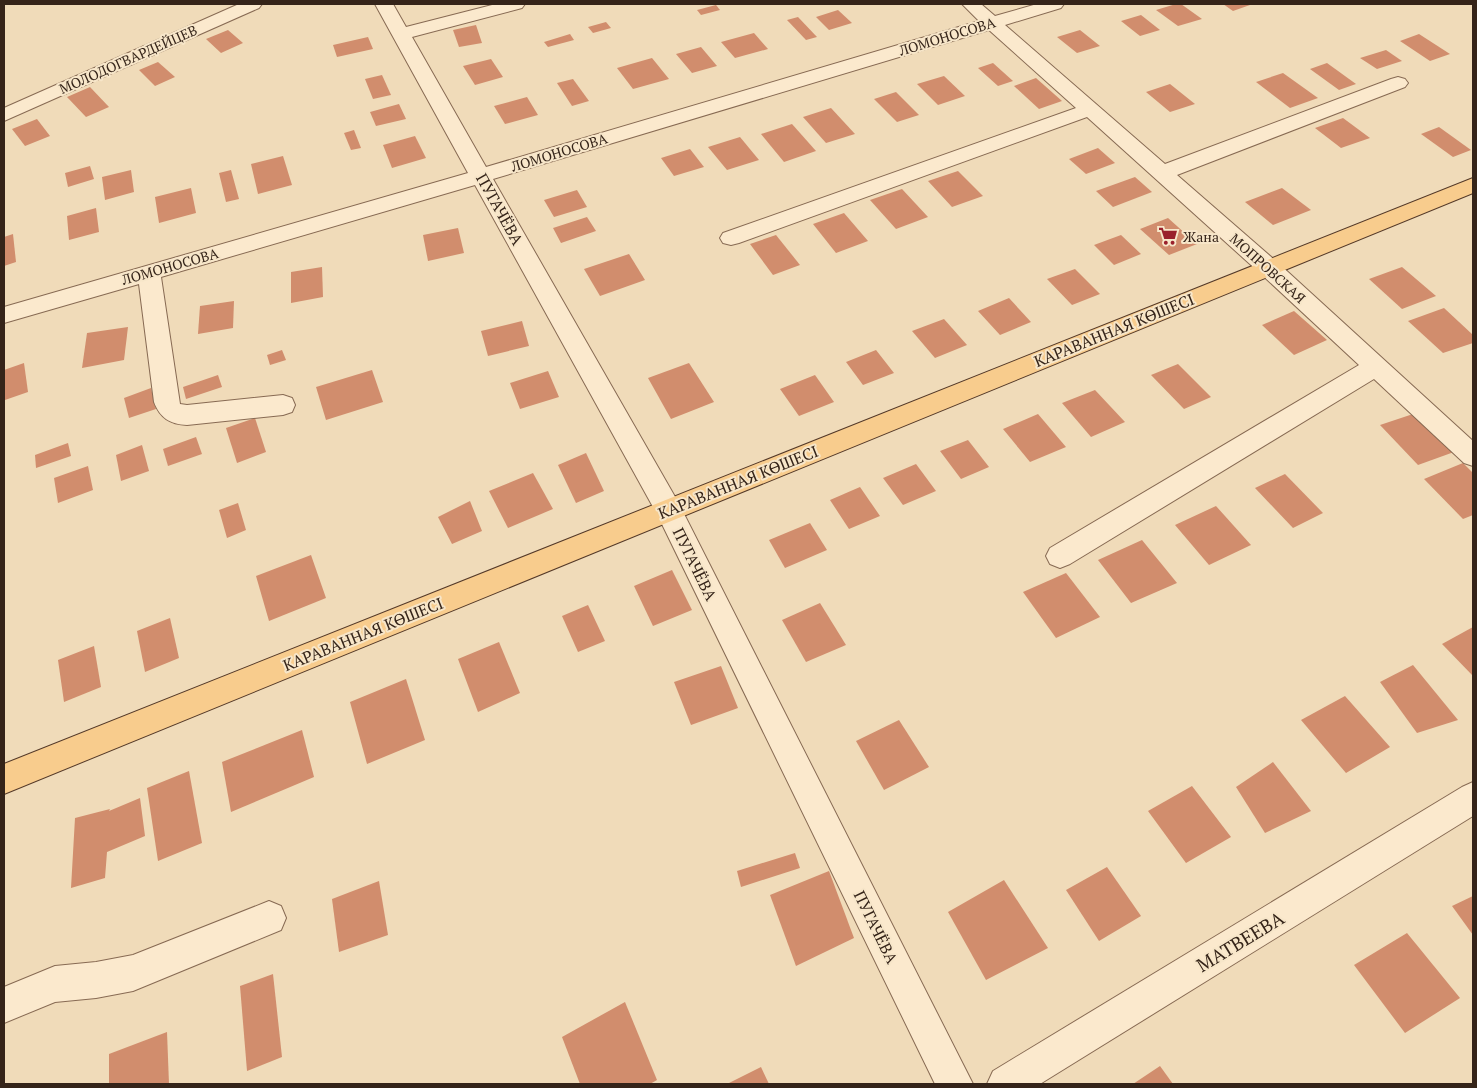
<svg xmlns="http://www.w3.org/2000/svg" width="1477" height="1088" font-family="'PT Serif',serif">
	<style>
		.building { fill: #d18d6d }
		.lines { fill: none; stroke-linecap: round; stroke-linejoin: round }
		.minor-casing { stroke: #876a53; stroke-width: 2 }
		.major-casing { stroke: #543928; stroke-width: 2 }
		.minor { fill: #fbe9cd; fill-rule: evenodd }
		.major { fill: #f8cc8d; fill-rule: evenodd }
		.labels { text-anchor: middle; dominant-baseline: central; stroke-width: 4; stroke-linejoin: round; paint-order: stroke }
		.far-street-label { font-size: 14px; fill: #352419; stroke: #f7e6c9 }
		.far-poi-label { font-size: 14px; fill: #352419; stroke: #f7e6c9; text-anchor: start }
		.street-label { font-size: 16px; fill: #352419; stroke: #f7e6c9 }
		.near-street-label { font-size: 19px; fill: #352419; stroke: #f7e6c9 }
	</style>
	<rect width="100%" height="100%" fill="#f0dbb9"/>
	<!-- building -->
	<g class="building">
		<polygon points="1176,4 1181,4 1202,19 1178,26 1156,10"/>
		<polygon points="1223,4 1247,4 1250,5 1233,11"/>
		<polygon points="716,5 720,10 701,15 697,10"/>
		<polygon points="838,10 852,23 829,30 816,17"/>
		<polygon points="1141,15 1160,30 1140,36 1121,21"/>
		<polygon points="798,17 817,37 806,40 787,20"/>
		<polygon points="606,22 611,28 593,33 588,27"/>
		<polygon points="476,25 482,43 459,47 453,30"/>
		<polygon points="228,30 243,43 221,53 206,39"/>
		<polygon points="1080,30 1100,46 1077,53 1057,37"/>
		<polygon points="754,33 768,49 735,58 721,42"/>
		<polygon points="570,34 574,40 548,47 544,42"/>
		<polygon points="1419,34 1450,54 1430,61 1400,41"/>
		<polygon points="368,37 373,49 337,57 333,45"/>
		<polygon points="701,47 717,66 692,73 676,54"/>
		<polygon points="1386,50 1402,61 1377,69 1360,58"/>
		<polygon points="652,58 669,79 633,89 617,68"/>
		<polygon points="491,59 503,77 475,85 463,66"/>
		<polygon points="158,62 175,77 155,86 139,70"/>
		<polygon points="993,63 1013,81 998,86 978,68"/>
		<polygon points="1327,63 1356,84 1339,90 1310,69"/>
		<polygon points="1283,73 1318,98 1290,108 1256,82"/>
		<polygon points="382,75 391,95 373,99 365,79"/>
		<polygon points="944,76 965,96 938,105 917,84"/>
		<polygon points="1036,78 1062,101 1039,109 1014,86"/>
		<polygon points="573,79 589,101 572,106 557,83"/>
		<polygon points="1170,84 1195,104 1170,112 1146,92"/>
		<polygon points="90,87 109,107 86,117 67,97"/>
		<polygon points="896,92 919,115 897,122 874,99"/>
		<polygon points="527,97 538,115 505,124 494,106"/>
		<polygon points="399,104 406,119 376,126 370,112"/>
		<polygon points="831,108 855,134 826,143 803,117"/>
		<polygon points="1343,118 1370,138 1341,148 1315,128"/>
		<polygon points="37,119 50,136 25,146 12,129"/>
		<polygon points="792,124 816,151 784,162 761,134"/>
		<polygon points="1439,127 1471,150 1453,157 1421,134"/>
		<polygon points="354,130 361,148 351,150 344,133"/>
		<polygon points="415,136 426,158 392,168 383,145"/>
		<polygon points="740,137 759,160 727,170 708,147"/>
		<polygon points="1098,148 1115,163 1086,174 1069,159"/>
		<polygon points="690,149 704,167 674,176 661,158"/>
		<polygon points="283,156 292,185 258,194 251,164"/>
		<polygon points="90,166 94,179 68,187 65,173"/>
		<polygon points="131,170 134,192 105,200 102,177"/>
		<polygon points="231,170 239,199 226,202 219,173"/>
		<polygon points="958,171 983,196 952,207 928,181"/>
		<polygon points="1135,177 1152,192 1113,207 1096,191"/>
		<polygon points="191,188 196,213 159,223 155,197"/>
		<polygon points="1282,188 1311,210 1273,225 1245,202"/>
		<polygon points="902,189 928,217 896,229 870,200"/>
		<polygon points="577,190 587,207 554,217 544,200"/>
		<polygon points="96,208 99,232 69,240 67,216"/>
		<polygon points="844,213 868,241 836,253 813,224"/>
		<polygon points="587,217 596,231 561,243 553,228"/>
		<polygon points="1168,218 1197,244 1169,255 1140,229"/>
		<polygon points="458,228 464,253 428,261 423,235"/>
		<polygon points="13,234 16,262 4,266 4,237"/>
		<polygon points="776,235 800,265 773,275 750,244"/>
		<polygon points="1121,235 1141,254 1114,265 1094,245"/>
		<polygon points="629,254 645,280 600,296 584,269"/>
		<polygon points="322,267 323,297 291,303 291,272"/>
		<polygon points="1402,267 1436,296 1402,309 1369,279"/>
		<polygon points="1075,269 1100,294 1072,305 1047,279"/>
		<polygon points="1009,298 1031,322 1000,335 978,311"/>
		<polygon points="234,301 233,328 198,334 200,306"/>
		<polygon points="1444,308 1473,335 1473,343 1443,353 1408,321"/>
		<polygon points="1294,311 1327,340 1294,355 1262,325"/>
		<polygon points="944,319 967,345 935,358 912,331"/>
		<polygon points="522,321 529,346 488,356 481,331"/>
		<polygon points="128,327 124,360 82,368 87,333"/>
		<polygon points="282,350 286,360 270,365 267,355"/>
		<polygon points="876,350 894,373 863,385 846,362"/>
		<polygon points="24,363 28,392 5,400 4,370"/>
		<polygon points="689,363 714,402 671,419 648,378"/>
		<polygon points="1178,364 1211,397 1184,409 1151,375"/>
		<polygon points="372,370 383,402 326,420 316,387"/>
		<polygon points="548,371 559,397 520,409 510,383"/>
		<polygon points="218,375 222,387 186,399 183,387"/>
		<polygon points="815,375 834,402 799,416 780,389"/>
		<polygon points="151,388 156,409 129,418 124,398"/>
		<polygon points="1095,390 1125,422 1091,437 1062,403"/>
		<polygon points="1416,413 1454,452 1418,465 1380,425"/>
		<polygon points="1038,414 1066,447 1030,462 1003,429"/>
		<polygon points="255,418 266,452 237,463 226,428"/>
		<polygon points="196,437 202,454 168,466 163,449"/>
		<polygon points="968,440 989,467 961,479 940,451"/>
		<polygon points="68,443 71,456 36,468 35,455"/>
		<polygon points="142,445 149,471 121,481 116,455"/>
		<polygon points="586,453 604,491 576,503 558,465"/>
		<polygon points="1463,463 1473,473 1473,515 1463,519 1424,479"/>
		<polygon points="916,464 936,491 903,505 883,478"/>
		<polygon points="88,466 93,490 58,503 54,478"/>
		<polygon points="533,473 553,509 508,528 489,491"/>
		<polygon points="1285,474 1323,513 1293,528 1255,488"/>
		<polygon points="860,487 880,516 849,529 830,500"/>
		<polygon points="470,501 482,531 452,544 438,517"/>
		<polygon points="238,503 246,530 227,538 219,510"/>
		<polygon points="1216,506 1251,545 1209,565 1175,525"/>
		<polygon points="810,523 827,550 785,568 769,540"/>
		<polygon points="1142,540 1177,583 1131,603 1098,560"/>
		<polygon points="311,555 326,598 269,621 256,576"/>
		<polygon points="672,570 692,610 653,626 634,586"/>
		<polygon points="1066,573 1100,617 1056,638 1023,592"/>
		<polygon points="820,603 846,645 806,662 782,620"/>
		<polygon points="588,605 605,641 578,652 562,616"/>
		<polygon points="170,618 179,658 145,672 137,631"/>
		<polygon points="1473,627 1473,676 1442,644"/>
		<polygon points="499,642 520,693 478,712 458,659"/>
		<polygon points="94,646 101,687 64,702 58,660"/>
		<polygon points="1413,665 1458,720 1417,733 1380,682"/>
		<polygon points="721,666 738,708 691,725 674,682"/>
		<polygon points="406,679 425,740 367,764 350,702"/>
		<polygon points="1345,696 1390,747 1346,773 1301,720"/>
		<polygon points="899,720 929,767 884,790 856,741"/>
		<polygon points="302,730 314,777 231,812 222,762"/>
		<polygon points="1273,762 1311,811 1265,833 1236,787"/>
		<polygon points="189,771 202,843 158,861 147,788"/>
		<polygon points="1192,786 1231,837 1186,863 1148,811"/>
		<polygon points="140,798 145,836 107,852 105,878 71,888 75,818 110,809 109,811"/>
		<polygon points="795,853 800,868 741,887 737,871"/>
		<polygon points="1107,867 1141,916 1099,941 1066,890"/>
		<polygon points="829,871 854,938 796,966 770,895"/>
		<polygon points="1004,880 1048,948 986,980 948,912"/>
		<polygon points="379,881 388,935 339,952 332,899"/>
		<polygon points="1473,896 1473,935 1452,906"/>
		<polygon points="1407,933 1460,998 1405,1033 1354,965"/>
		<polygon points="273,974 282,1057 247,1071 240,986"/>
		<polygon points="625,1002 657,1080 650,1084 580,1084 562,1037"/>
		<polygon points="167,1032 169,1084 109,1084 109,1054"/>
		<polygon points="1160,1066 1173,1084 1133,1084"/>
		<polygon points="761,1067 769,1084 727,1084"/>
	</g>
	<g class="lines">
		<!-- minor casing -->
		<g class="minor-casing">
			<g id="minor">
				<polygon points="239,4 262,4 259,8 4,121 4,108"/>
				<path d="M 375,4 L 393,4 L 406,27 L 496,4 L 525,4 L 522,8 L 412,37 L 486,167 L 979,21 L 962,4 L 981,4 L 995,16 L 1037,4 L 1064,4 L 1061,8 L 1005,25 L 1165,164 L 1391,79 L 1398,77 L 1405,79 L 1408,83 L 1405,87 L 1177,175 L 1277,262 L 1473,441 L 1473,466 L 1464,463 L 1374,379 L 1070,564 L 1060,568 L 1050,564 L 1046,556 L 1050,548 L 1359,365 L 1261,274 L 1087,117 L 739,243 L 731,245 L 723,243 L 720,238 L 723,233 L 1076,108 L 989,30 L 493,179 L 678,502 L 973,1084 L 935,1084 L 658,516 L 475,185 L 161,277 L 180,404 L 187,405 L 283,395 L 292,398 L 295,405 L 292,412 L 283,415 L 187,425 C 170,424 160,418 154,402 L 139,284 L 4,323 L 4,307 L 468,173 Z"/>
				<polygon points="1473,782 1473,816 1040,1084 987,1084 993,1071 1462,787"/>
				<polygon points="269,901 281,906 286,918 281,930 133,991 96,998 55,1002 4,1023 4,987 55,966 96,962 133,955"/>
			</g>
		</g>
		<!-- major casing -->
		<g class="major-casing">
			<polygon id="major" points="1473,178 1473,193 4,794 4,764"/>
		</g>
		<!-- minor -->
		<use href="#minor" class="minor"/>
		<!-- major -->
		<use href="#major" class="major"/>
	</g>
	<!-- icons -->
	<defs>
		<g id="supermarket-bare" transform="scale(1.5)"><path d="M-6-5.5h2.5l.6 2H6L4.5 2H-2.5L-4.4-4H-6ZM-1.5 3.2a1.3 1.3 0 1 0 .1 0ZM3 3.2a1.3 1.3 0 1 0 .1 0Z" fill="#9a202c" stroke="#f7e6c9" stroke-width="2.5" paint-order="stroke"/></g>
	</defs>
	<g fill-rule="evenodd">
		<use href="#supermarket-bare" x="1168" y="236"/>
	</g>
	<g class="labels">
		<!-- far-street labels -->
		<g class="far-street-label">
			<text transform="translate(947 36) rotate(-17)">ЛОМОНОСОВА</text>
			<text transform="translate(128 59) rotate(-24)">МОЛОДОГВАРДЕЙЦЕВ</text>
			<text transform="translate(559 152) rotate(-17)">ЛОМОНОСОВА</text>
			<text transform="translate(170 266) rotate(-16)">ЛОМОНОСОВА</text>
			<text transform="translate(1268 268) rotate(42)">МОПРОВСКАЯ</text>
		</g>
		<!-- far-poi labels -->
		<g class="far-poi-label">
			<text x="1183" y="236">Жана</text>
		</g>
		<!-- street labels -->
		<g class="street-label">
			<text transform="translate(500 209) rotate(61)">ПУГАЧЁВА</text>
			<text transform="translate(1114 330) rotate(-22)">КАРАВАННАЯ КӨШЕСІ</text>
			<text transform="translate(738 482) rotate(-22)">КАРАВАННАЯ КӨШЕСІ</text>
			<text transform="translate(695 564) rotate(64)">ПУГАЧЁВА</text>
			<text transform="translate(363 634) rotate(-22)">КАРАВАННАЯ КӨШЕСІ</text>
			<text transform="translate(876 927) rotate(64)">ПУГАЧЁВА</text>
		</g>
		<!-- near-street labels -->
		<g class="near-street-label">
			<text transform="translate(1240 941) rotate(-31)">МАТВЕЕВА</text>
		</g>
	</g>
	<!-- border -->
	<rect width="1477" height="1088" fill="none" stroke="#352419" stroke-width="10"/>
</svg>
